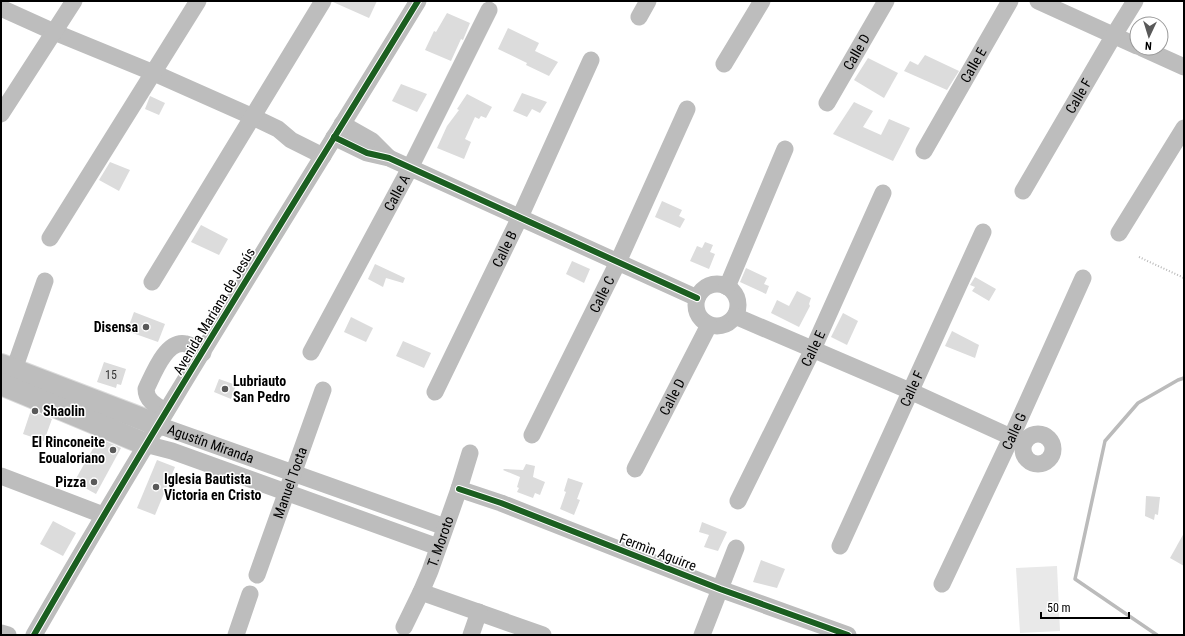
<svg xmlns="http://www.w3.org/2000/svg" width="1185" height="636" font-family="'Roboto Condensed',sans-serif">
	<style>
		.green { fill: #e9e9e9 }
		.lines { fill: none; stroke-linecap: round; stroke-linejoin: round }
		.stream { stroke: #bbb; stroke-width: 3.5 }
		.building { fill: #dcdcdc }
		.major-casing { stroke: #dbdbdb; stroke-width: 24 }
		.path { stroke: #b8b8b8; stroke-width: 2; stroke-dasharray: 1 2; stroke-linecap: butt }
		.minor { stroke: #bdbdbd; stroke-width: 17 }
		.major { stroke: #bdbdbd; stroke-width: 22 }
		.cycleway-casing { stroke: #fff; stroke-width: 8 }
		.cycleway { stroke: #1b5e20; stroke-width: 6 }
		.poi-dot { fill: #595959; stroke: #fff; stroke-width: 1.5 }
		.labels { text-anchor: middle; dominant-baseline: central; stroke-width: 3; stroke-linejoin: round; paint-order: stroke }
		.number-label { font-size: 12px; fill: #373737 }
		.street-label { font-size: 14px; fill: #000; stroke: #fff }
		.poi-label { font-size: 14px; font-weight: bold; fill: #000; stroke: #fff; text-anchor: end }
	</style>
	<rect width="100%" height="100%" fill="#fff"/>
	<!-- green -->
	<polygon class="green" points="1057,566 1060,631 1020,633 1016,568"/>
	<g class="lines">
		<!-- stream -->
		<polyline class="stream" points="1157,635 1075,579 1105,441 1138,403 1178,380 1184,378"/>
	</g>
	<!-- building -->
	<g class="building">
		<polygon points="333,1 377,1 369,18 333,2"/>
		<polygon points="447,13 470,23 463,40 461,39 451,61 425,50 434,31 436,32"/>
		<polygon points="508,28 539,43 535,51 558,62 549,76 526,65 527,63 498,49"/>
		<polygon points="925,55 959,71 947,90 904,71 910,61 918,65"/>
		<polygon points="868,58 898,73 884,98 854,80"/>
		<polygon points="401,84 427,94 417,112 392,101"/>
		<polygon points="522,93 547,102 540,113 532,109 527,117 513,111"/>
		<polygon points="467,94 492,107 486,118 481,116 479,119 475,117 465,139 471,142 464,159 437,148 447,126 459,110 457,109"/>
		<polygon points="150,96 165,103 159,115 145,109"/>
		<polygon points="854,102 873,111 863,127 881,135 889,119 910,128 893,161 833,134"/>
		<polygon points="110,162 130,170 119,191 99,180"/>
		<polygon points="662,201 682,210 679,216 685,219 680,228 655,217"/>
		<polygon points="201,225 228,239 219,255 191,242"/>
		<polygon points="705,242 713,245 710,252 715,254 709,269 690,261 697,246 702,248"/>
		<polygon points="572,261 590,269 584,283 566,274"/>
		<polygon points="375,264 405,278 403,283 386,278 383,287 368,279"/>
		<polygon points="746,268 767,278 764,284 769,286 766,294 740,282"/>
		<polygon points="975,277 996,289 989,301 972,291 975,287 970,285"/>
		<polygon points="797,291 811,298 809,304 810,306 799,327 771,313 777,300 789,306"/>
		<polygon points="134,312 165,324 158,342 127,331"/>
		<polygon points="843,313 858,321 847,345 831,337"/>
		<polygon points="351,317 373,328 366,342 344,332"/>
		<polygon points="952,331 979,345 975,358 945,346"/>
		<polygon points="403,341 431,353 424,368 396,356"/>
		<polygon points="104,362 126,369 121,385 117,384 116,388 97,382"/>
		<polygon points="219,379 236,385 231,399 214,392"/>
		<polygon points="31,410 52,419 44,441 23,434"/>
		<polygon points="99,438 121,448 96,494 74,482"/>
		<polygon points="157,460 175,467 155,515 137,508"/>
		<polygon points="526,464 535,466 533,477 545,482 540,495 535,493 533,498 517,492 519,488 517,487 520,477 503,470 504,469 523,470"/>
		<polygon points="568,478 583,483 577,499 580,500 574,515 560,509 566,492 564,491"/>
		<polygon points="1146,496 1160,497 1158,515 1155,514 1154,520 1145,516"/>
		<polygon points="53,521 76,533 63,556 40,544"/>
		<polygon points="702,522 727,532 718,551 704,547 709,535 699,532"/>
		<polygon points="1184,533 1184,566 1170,558"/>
		<polygon points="761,560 785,569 777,588 753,582"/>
	</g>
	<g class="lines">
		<!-- major casing -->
		<g class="major-casing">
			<g id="major">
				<polyline points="1,365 158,425"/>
				<polyline points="1,384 145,444"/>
			</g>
		</g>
		<!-- path -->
		<polyline class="path" points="1139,257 1184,278"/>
		<!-- minor -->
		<g class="minor">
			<polyline points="1038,1 1137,46"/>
			<polyline points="1,8 54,32 154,73 253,117 278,129 291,140 323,156"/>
			<polyline points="639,17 648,1"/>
			<polyline points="1142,48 1184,67"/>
			<polyline points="724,64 762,1"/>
			<path id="s1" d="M 827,103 L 886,1"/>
			<polyline points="1,114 74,1"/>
			<polyline points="342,124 372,141 389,158"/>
			<polyline points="334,137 367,153 389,158 697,298"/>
			<path id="s2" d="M 924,151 L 1010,1"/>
			<path id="s3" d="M 1023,191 L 1114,35 L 1135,1"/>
			<polyline points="1119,233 1184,128"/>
			<polyline points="50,238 198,1"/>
			<polyline points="152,282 323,1"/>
			<circle cx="717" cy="305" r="21"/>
			<polyline points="727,287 785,149"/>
			<polyline points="735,316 910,391 1024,443"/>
			<path id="s4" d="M 311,352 L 410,168 L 489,10"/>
			<polyline points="10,381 45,281"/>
			<path id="s5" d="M 435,392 L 520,217 L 591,60"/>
			<path d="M 166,411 C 157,406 146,401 146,389 C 153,375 166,339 186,344 C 192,345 198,350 203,353"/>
			<path id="s6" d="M 158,425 L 445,527"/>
			<circle cx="1038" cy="449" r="15"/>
			<path id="s7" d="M 532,435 L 618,262 L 687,109"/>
			<polyline points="145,444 172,451 438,547"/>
			<path id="s8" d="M 635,469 L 709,325"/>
			<polyline points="1,476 103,515"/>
			<polyline points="459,489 501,503 720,589 848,635"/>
			<path id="s9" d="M 738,501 L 813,349 L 883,193"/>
			<path id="s10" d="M 840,546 L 983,232"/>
			<path id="s11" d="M 257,575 L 323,390"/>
			<path id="s12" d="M 942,584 L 1011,438 L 1083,278"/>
			<polyline points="421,592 543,635"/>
			<path id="s13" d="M 404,627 L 421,592 L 430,571 L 459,489 L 470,453"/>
			<polyline points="1,633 8,635"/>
			<path d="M 34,635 C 157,421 289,212 418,1"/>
			<polyline points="236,635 250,594"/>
			<polyline points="471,635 479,612"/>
			<polyline points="702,635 736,548"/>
		</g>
		<!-- major -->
		<use href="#major" class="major"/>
		<!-- cycleway casing -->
		<g class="cycleway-casing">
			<g id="cycleway">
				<polyline points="334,137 367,153 389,158 697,298"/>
				<polyline points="459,489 501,503 720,589 848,635"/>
				<path d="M 34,635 C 157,421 289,212 418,1"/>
			</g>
		</g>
		<!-- cycleway -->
		<use href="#cycleway" class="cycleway"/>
	</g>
	<!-- markers -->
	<g class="poi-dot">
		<circle cx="146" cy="327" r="4"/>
		<circle cx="225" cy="389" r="4"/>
		<circle cx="35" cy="411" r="4"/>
		<circle cx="113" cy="450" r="4"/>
		<circle cx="94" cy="482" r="4"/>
		<circle cx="156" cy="487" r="4"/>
	</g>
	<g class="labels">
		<!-- number labels -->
		<g class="number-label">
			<text x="111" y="375">15</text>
		</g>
		<!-- street labels -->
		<g class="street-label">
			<text stroke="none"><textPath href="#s1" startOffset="59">Calle D</textPath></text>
			<text stroke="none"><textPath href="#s2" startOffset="99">Calle E</textPath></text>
			<text stroke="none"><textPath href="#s3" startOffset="110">Calle F</textPath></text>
			<text stroke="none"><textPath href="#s4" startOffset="181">Calle A</textPath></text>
			<text stroke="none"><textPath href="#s5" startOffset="159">Calle B</textPath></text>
			<text stroke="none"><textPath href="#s7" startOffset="157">Calle C</textPath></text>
			<text transform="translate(214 311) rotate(-59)">Avenida Mariana de Jesús</text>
			<text stroke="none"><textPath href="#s9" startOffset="170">Calle E</textPath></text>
			<text stroke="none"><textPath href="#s10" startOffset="173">Calle F</textPath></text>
			<text stroke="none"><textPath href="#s8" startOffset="81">Calle D</textPath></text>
			<text stroke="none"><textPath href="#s12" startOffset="169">Calle G</textPath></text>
			<text stroke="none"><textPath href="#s6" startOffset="56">Agustín Miranda</textPath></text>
			<text stroke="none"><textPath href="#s11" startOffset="98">Manuel Tocta</textPath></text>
			<text stroke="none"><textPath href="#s13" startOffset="93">T. Moroto</textPath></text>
			<text transform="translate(658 552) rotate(21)">Fermìn Aguirre</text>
		</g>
		<!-- poi labels -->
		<g class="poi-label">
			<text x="138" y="327">Disensa</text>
			<text x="233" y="381" text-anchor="start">Lubriauto<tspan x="233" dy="16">San Pedro</tspan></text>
			<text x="43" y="411" text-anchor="start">Shaolin</text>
			<text x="105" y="442">El Rinconeite<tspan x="105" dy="16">Eoualoriano</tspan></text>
			<text x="164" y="479" text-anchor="start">Iglesia Bautista<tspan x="164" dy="16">Victoria en Cristo</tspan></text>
			<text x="86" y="482">Pizza</text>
		</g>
	</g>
	<!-- border -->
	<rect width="1185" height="636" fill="none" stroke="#000000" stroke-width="4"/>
	<!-- north arrow -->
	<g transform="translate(1149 36) rotate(184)"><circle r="19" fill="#ffffff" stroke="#999999"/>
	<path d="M0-3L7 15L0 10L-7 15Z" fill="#595959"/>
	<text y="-6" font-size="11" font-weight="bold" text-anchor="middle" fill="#000000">N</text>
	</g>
	<!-- scale -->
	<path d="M1041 612v6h88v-6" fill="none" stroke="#000000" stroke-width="2"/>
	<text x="1047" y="612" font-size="12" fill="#000000" stroke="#ffffff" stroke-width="3" paint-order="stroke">50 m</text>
</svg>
